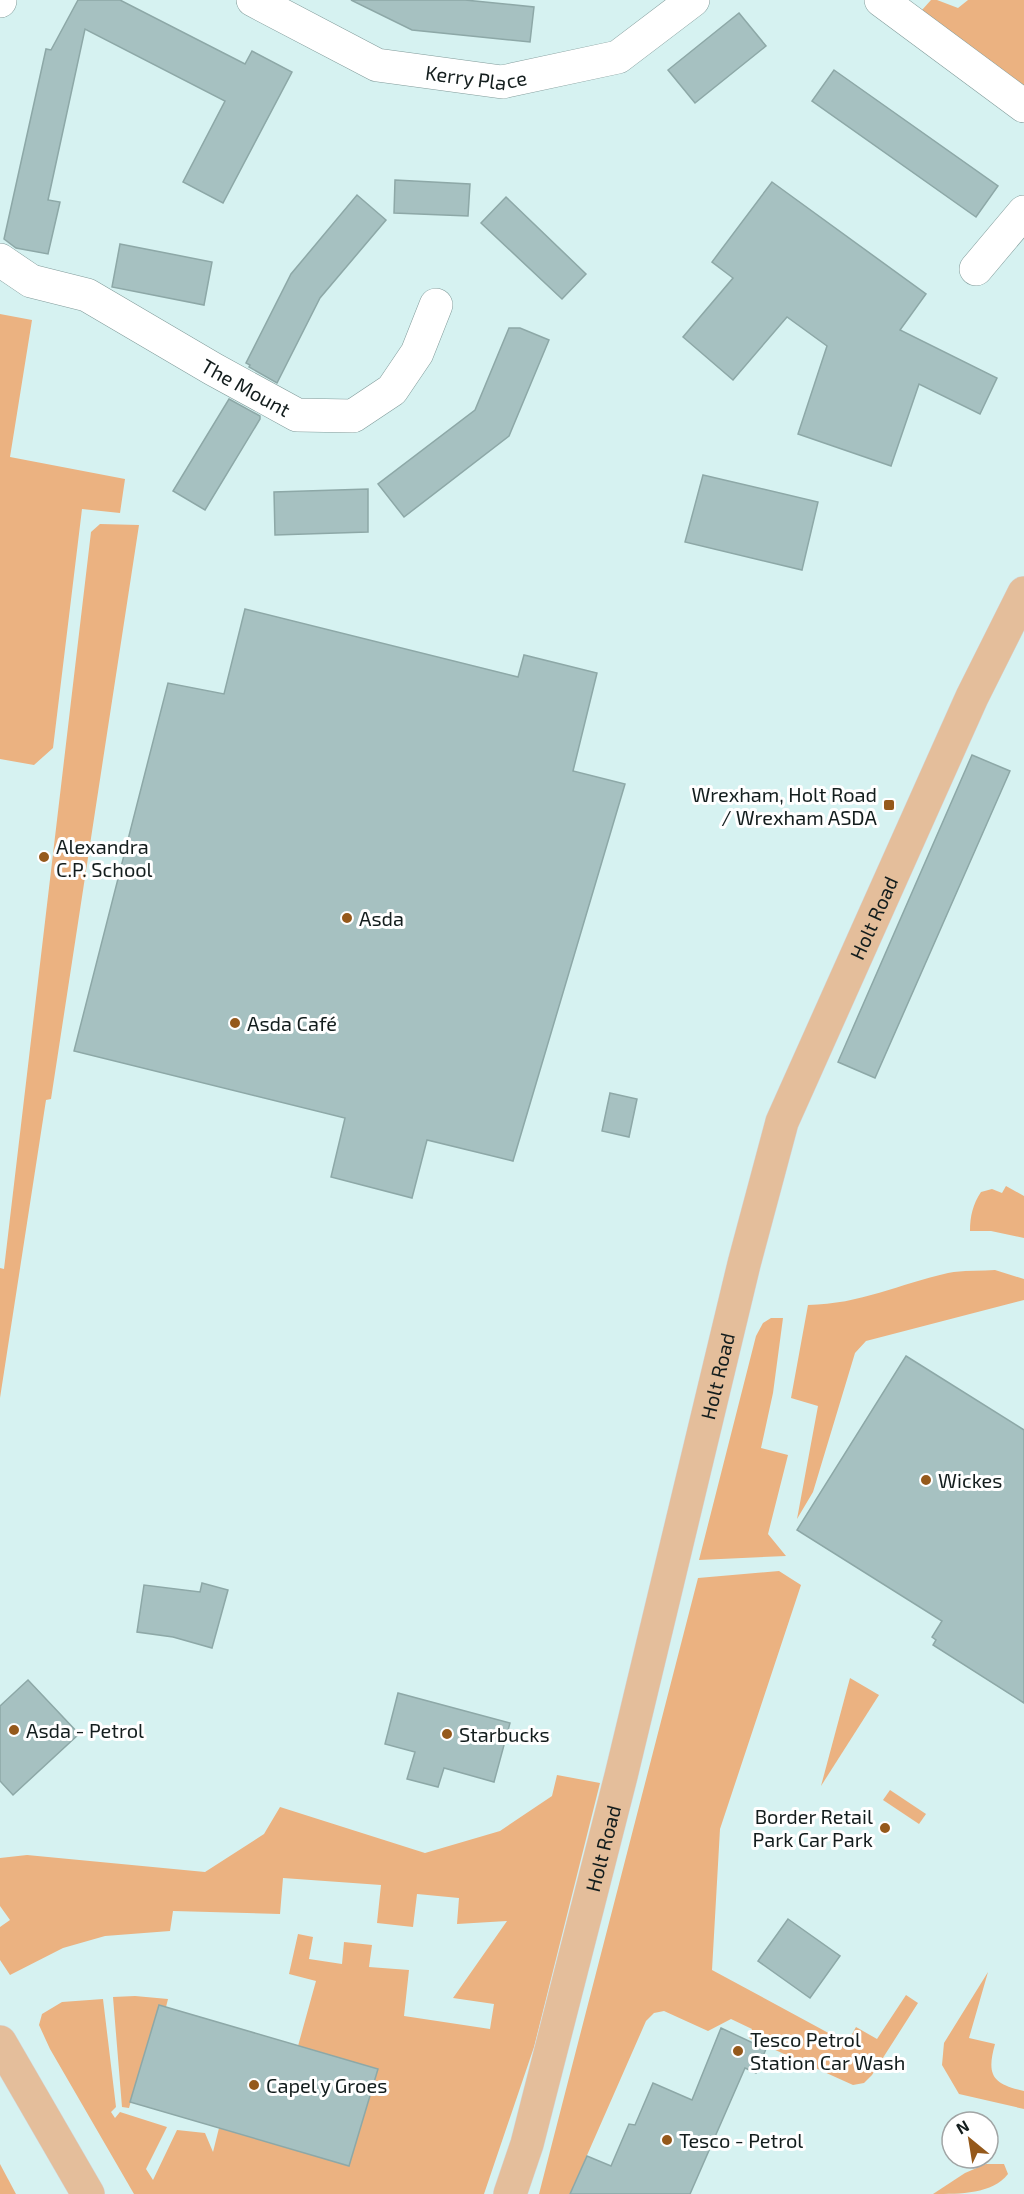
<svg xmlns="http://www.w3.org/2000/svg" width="1024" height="2194" font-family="'Exo 2',sans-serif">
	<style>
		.green { fill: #ebb281 }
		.building { fill: #a6c1c1; stroke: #8da8a7; stroke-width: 1.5 }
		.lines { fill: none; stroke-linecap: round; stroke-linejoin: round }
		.street-casing { stroke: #819b9a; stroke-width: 34 }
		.primary-casing { stroke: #d5d6d6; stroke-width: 34 }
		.street { stroke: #fff; stroke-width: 33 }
		.primary { stroke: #e4be9b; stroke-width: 33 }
		.poi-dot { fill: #95591b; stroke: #fff; stroke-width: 2 }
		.labels { text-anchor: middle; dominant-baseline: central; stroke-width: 6; stroke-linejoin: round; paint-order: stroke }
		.street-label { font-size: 20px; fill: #131d1d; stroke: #fff }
		.poi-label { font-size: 20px; fill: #131d1d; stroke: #fff; text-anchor: start }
	</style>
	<rect width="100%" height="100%" fill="#d6f2f1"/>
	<!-- green -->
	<g class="green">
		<polygon points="931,0 937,0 958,8 968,0 1024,0 1024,89 913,20"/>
		<polygon points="0,314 32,320 10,457 125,479 120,513 82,509 53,748 34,765 0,759"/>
		<polygon points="100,524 139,525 51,1099 46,1100 0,1398 0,1268 4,1269 91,532"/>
		<path d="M 1006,1186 L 1024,1196 L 1024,1238 L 991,1231 L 970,1231 C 970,1216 973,1204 981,1192 L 992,1189 L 1002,1193 Z"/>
		<path d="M 995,1270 L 1024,1279 L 1024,1300 L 866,1341 L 855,1353 L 813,1492 L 797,1519 L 818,1406 L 791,1398 L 808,1305 C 861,1304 899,1284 948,1273 C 963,1270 980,1271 995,1270 Z"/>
		<polygon points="771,1318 783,1318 773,1393 761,1448 788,1455 768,1534 786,1556 699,1560 756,1336 763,1323"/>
		<polygon points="779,1571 801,1585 720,1829 712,1970 847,2043 856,2027 877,2039 906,1995 918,2003 872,2075 864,2083 853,2085 749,2038 752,2029 731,2019 708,2031 664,2011 654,2013 646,2021 570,2194 539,2194 698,1578"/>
		<polygon points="850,1678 879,1695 821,1786"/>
		<polygon points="557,1775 600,1783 534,2047 484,2194 134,2194 50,2049 39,2025 42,2014 62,2002 103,1999 116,2107 111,2112 115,2118 120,2112 167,2127 146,2169 153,2180 177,2130 205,2133 213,2152 219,2128 377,2069 298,2046 316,1981 289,1974 298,1934 313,1937 309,1959 342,1964 344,1942 372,1945 369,1967 409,1970 404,2016 490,2029 494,2004 453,1998 507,1921 457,1924 459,1898 417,1894 413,1927 377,1923 381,1885 283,1878 280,1914 173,1911 170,1931 105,1936 63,1948 10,1975 0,1960 0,1927 10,1920 0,1906 0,1858 27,1855 205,1872 264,1834 280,1807 425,1853 500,1831 552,1796"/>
		<polygon points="890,1790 926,1814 919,1824 883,1800"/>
		<path d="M 988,1972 L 969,2038 L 995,2044 C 986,2076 993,2084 1024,2091 L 1024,2109 L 959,2094 L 942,2065 L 944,2043 Z"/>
		<polygon points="135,1996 168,1999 166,2007 159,2005 129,2108 122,2107 113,1997"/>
		<polygon points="0,2164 16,2194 0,2194"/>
		<path d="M 986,2164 L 1004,2164 L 1008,2174 C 993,2194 960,2194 933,2194 L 965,2173 Z"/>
	</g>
	<!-- building -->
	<g class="building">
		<polygon points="78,0 120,0 245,64 252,51 292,72 223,203 183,182 225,101 85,29 48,200 60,202 48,254 16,248 4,239 46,49 51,50"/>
		<polygon points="351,0 465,0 534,7 530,42 412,30"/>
		<polygon points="739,13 766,46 695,103 668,70"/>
		<polygon points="834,70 998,186 976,217 812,101"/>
		<polygon points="395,180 470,184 468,216 394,213"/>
		<polygon points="772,182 926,294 900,330 997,378 980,414 919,384 891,466 798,434 827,346 787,317 733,380 683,337 733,278 712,262"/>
		<polygon points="357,195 386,220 320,298 277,383 249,367 250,365 246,363 291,274"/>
		<polygon points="506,197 586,274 562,299 481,223"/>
		<polygon points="120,244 212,262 204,305 112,287"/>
		<polygon points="509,328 520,328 549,340 509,436 404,517 378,484 475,410"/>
		<polygon points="229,399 260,416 260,419 205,510 173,491"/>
		<polygon points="703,475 818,502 802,570 685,542"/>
		<polygon points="368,489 368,532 275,535 274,492"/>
		<polygon points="245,609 518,677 524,655 597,673 573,771 625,784 513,1161 427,1140 412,1198 331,1177 345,1118 74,1051 168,683 224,694"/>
		<polygon points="972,755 1010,771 875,1078 838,1062"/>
		<polygon points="610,1093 637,1099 629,1137 602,1131"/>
		<polygon points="906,1356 1024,1430 1024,1703 933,1645 936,1640 932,1637 942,1621 797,1530"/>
		<polygon points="202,1583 228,1590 212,1648 173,1637 137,1632 144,1585 200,1592"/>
		<polygon points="28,1680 79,1734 13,1795 0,1781 0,1706"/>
		<polygon points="398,1693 510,1723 494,1782 444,1768 438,1787 407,1779 415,1752 385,1744"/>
		<polygon points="788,1919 840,1956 810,1998 758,1961"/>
		<polygon points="159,2005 378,2069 349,2166 130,2102"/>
		<polygon points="721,2028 766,2049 756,2073 745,2068 690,2194 570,2194 587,2156 611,2166 629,2124 635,2125 653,2083 692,2100"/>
	</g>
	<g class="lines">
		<!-- street casing -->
		<g class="street-casing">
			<g id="street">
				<path id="s1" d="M 253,0 L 377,65 L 502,82 L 618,57 L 693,0"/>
				<polyline points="881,0 1024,106"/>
				<polyline points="0,1 0,0"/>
				<path id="s2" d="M 0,260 L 31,281 L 87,295 L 213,369 L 297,415 L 353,416 L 392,390 L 417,353 L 436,305"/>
				<polyline points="976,269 1024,212"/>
			</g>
		</g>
		<!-- primary casing -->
		<g class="primary-casing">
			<g id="primary">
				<polyline points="0,2042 88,2194"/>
				<path id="s3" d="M 510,2194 L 527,2144 L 621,1776 L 744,1264 L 782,1122 L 972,697 L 1024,593"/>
			</g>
		</g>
		<!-- street -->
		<use href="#street" class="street"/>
		<!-- primary -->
		<use href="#primary" class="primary"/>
	</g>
	<!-- markers -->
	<g class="poi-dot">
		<rect x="883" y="799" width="12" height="12" rx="3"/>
		<circle cx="44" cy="857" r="6"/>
		<circle cx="347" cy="918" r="6"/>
		<circle cx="235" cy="1023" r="6"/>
		<circle cx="926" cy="1480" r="6"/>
		<circle cx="14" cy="1730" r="6"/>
		<circle cx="447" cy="1734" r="6"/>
		<circle cx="885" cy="1828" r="6"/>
		<circle cx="738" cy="2051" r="6"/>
		<circle cx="254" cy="2085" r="6"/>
		<circle cx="667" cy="2140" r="6"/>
	</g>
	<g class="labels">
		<!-- street labels -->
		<g class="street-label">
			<text stroke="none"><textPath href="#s1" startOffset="240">Kerry Place</textPath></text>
			<text stroke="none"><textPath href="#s2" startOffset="279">The Mount</textPath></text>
			<text stroke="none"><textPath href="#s3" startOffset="1330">Holt Road</textPath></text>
			<text stroke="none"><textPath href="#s3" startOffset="844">Holt Road</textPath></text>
			<text stroke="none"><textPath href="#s3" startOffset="358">Holt Road</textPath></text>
		</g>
		<!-- poi labels -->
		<g class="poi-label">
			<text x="877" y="794" text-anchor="end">Wrexham, Holt Road<tspan x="877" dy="23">/ Wrexham ASDA</tspan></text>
			<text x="56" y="846">Alexandra<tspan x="56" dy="23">C.P. School</tspan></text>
			<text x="359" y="918">Asda</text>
			<text x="247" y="1023">Asda Café</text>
			<text x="938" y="1480">Wickes</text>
			<text x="26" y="1730">Asda - Petrol</text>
			<text x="459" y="1734">Starbucks</text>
			<text x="873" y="1816" text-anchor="end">Border Retail<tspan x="873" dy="23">Park Car Park</tspan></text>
			<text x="750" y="2039">Tesco Petrol<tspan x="750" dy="23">Station Car Wash</tspan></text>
			<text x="266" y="2085">Capel y Groes</text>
			<text x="679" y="2140">Tesco - Petrol</text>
		</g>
	</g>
	<!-- north arrow -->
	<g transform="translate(970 2140) rotate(330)"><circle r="28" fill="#ffffff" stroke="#a1a5a5" stroke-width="1.5"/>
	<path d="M0-4.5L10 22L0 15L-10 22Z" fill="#95591b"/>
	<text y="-9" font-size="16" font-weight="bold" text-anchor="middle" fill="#131d1d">N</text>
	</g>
</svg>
